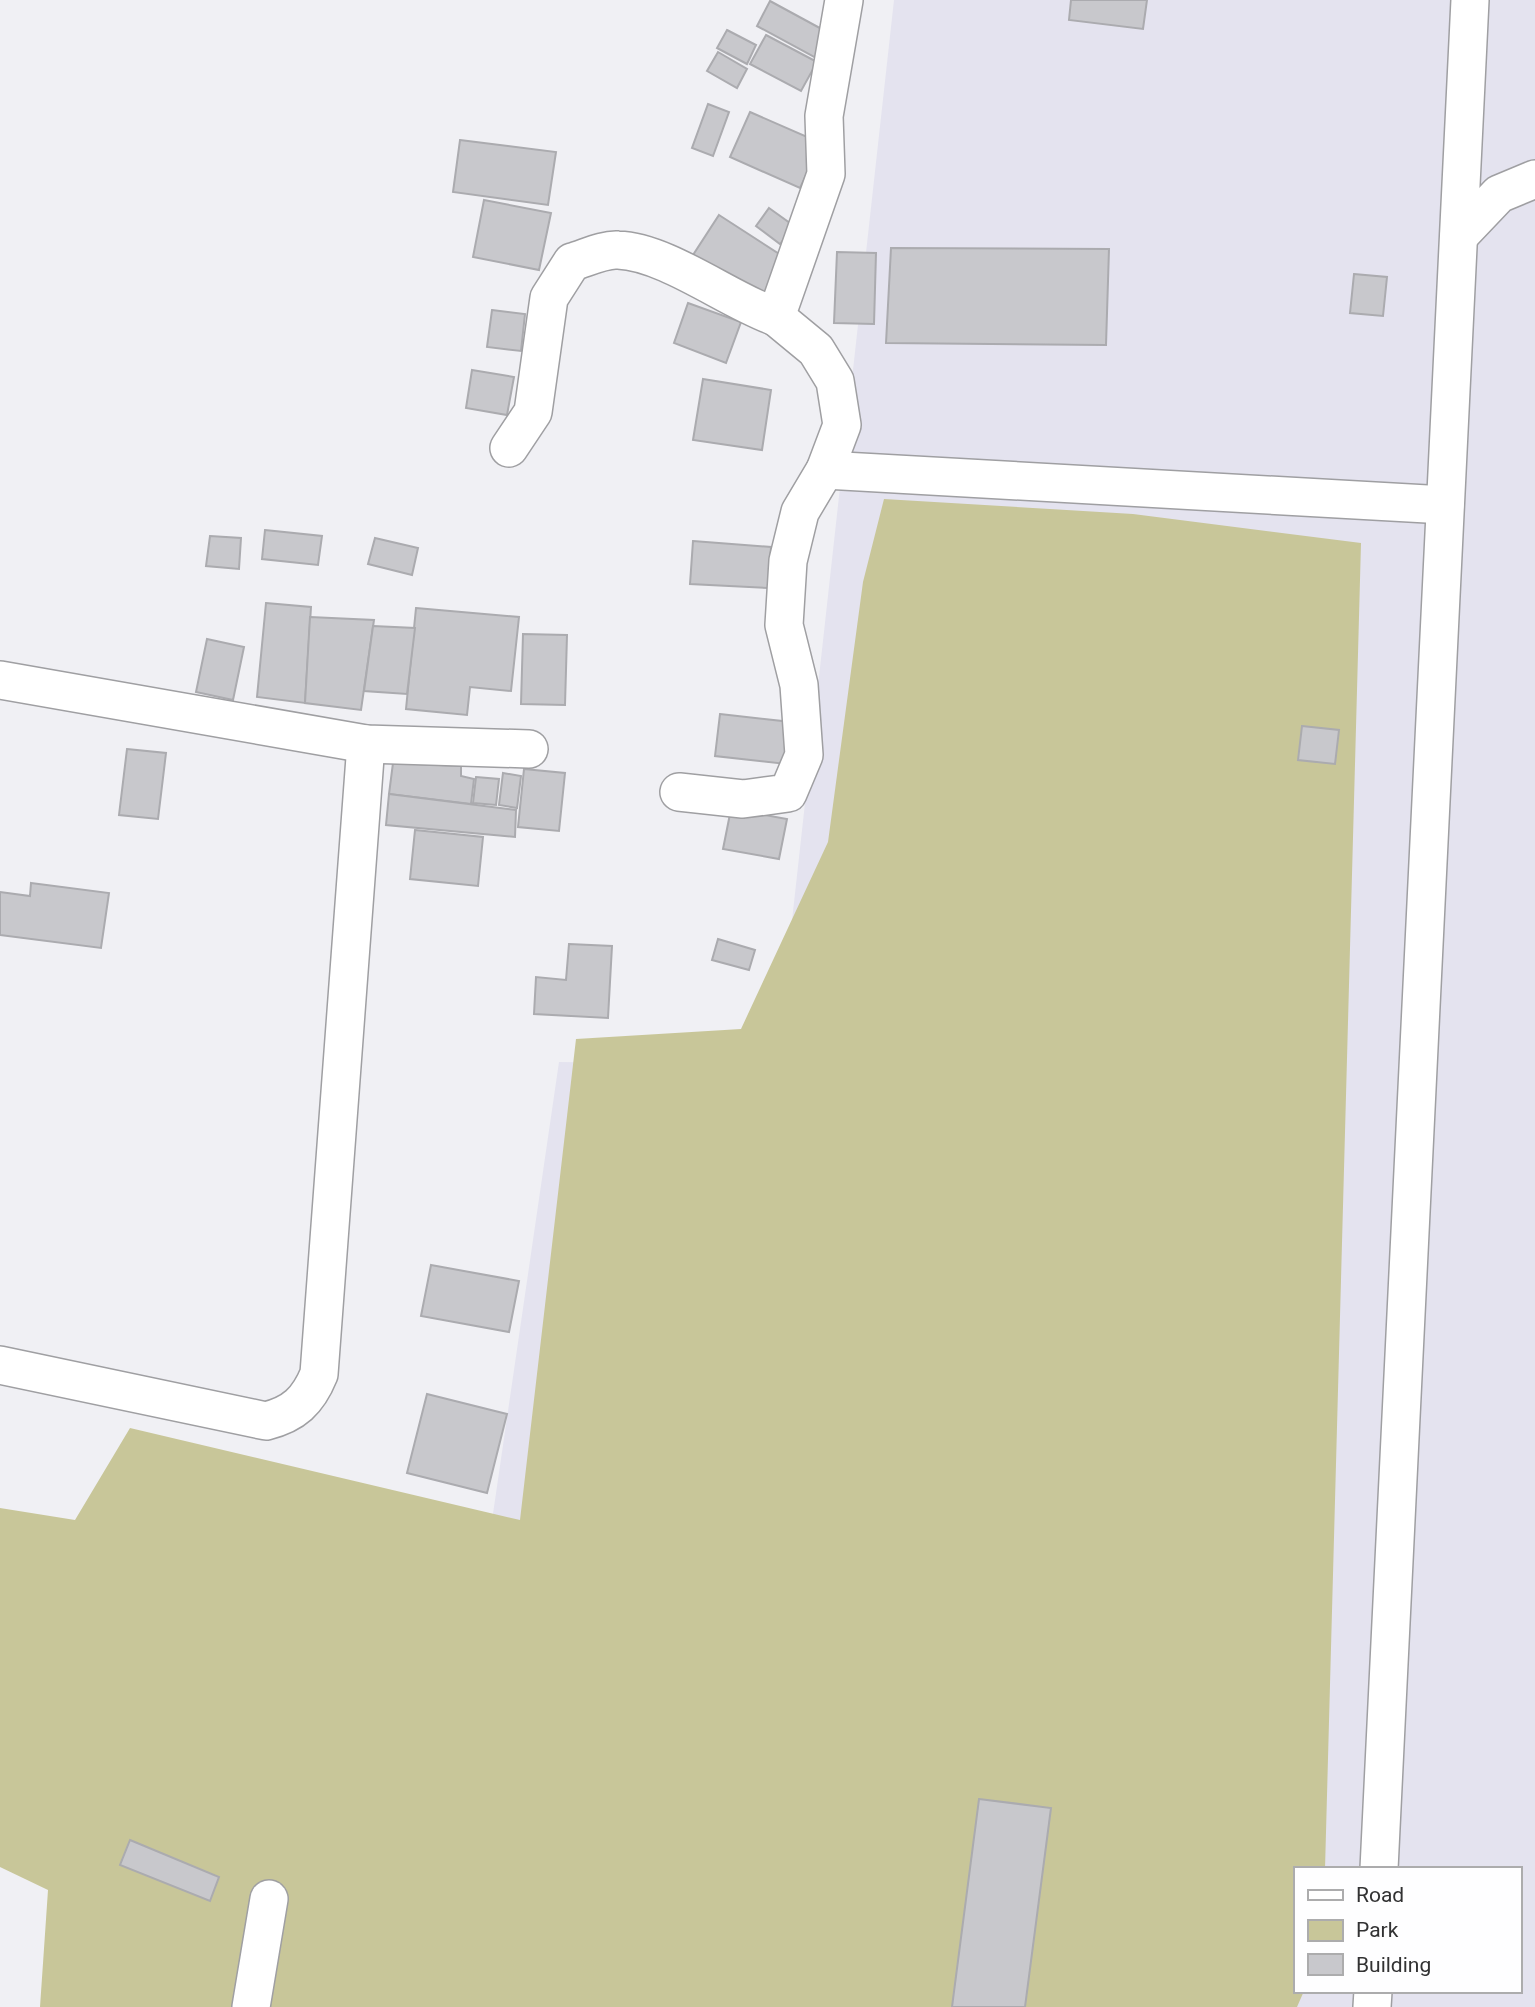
<svg xmlns="http://www.w3.org/2000/svg" width="1535" height="2007" font-family="Roboto,sans-serif">
	<style>
		.built { fill: #e4e3ef; fill-rule: evenodd }
		.green { fill: #c8c699 }
		.building { fill: #c8c8cc; stroke: #ababaf; stroke-width: 2 }
		.lines { fill: none; stroke-linecap: round; stroke-linejoin: round }
		.minor-casing { stroke: #9f9fa2; stroke-width: 40 }
		.minor { stroke: #fff; stroke-width: 37 }
	</style>
	<rect width="100%" height="100%" fill="#f0f0f4"/>
	<!-- built -->
	<path class="built" d="M 894,0 L 1535,0 L 1535,2007 L 432,2007 L 450,1808 L 559,1062 L 776,1065 ZM 1295,1869 L 1519,1869 L 1519,1991 L 1295,1991 Z"/>
	<!-- green -->
	<polygon class="green" points="884,499 1133,514 1361,543 1325,1869 1295,1869 1295,1991 1304,1991 1297,2007 40,2007 48,1890 0,1867 0,1508 75,1520 130,1428 520,1520 576,1039 741,1029 828,842 863,582"/>
	<!-- building -->
	<g class="building">
		<polygon points="1071,0 1147,0 1143,29 1069,20"/>
		<polygon points="770,1 829,33 816,58 757,26"/>
		<polygon points="727,30 756,45 747,64 717,48"/>
		<polygon points="766,35 817,62 801,91 750,64"/>
		<polygon points="718,52 747,69 737,88 707,71"/>
		<polygon points="708,104 729,112 713,156 692,148"/>
		<polygon points="750,112 821,143 800,188 730,157"/>
		<polygon points="460,140 556,152 548,205 453,192"/>
		<polygon points="484,200 551,213 539,270 473,257"/>
		<polygon points="769,208 794,226 780,244 756,226"/>
		<polygon points="719,215 787,259 761,298 693,255"/>
		<polygon points="891,248 1109,249 1106,345 886,343"/>
		<polygon points="837,252 876,253 874,324 834,323"/>
		<polygon points="1354,274 1387,277 1383,316 1350,313"/>
		<polygon points="688,303 741,322 726,363 674,343"/>
		<polygon points="492,310 525,314 521,351 487,347"/>
		<polygon points="472,370 514,377 507,415 466,408"/>
		<polygon points="703,379 771,390 762,450 693,440"/>
		<polygon points="265,530 322,536 318,565 262,559"/>
		<polygon points="210,536 241,538 239,569 206,566"/>
		<polygon points="375,538 418,548 412,575 368,564"/>
		<polygon points="693,541 771,547 768,588 690,584"/>
		<polygon points="266,603 311,607 305,703 257,697"/>
		<polygon points="416,608 519,617 511,691 470,687 467,715 406,709"/>
		<polygon points="310,617 374,620 361,710 305,703"/>
		<polygon points="373,626 415,628 407,694 364,691"/>
		<polygon points="523,634 567,635 565,705 521,704"/>
		<polygon points="207,639 244,647 233,700 196,692"/>
		<polygon points="720,714 791,722 786,764 715,756"/>
		<polygon points="1302,726 1339,730 1335,764 1298,760"/>
		<polygon points="127,749 166,753 158,819 119,815"/>
		<polygon points="393,763 461,766 461,776 474,779 471,804 389,794"/>
		<polygon points="524,769 565,773 559,831 518,827"/>
		<polygon points="503,773 521,776 517,808 499,805"/>
		<polygon points="476,777 499,779 496,805 473,803"/>
		<polygon points="389,794 516,810 515,837 386,825"/>
		<polygon points="731,809 787,819 779,859 723,849"/>
		<polygon points="415,830 483,837 478,886 410,879"/>
		<polygon points="31,883 109,893 101,948 0,935 0,892 30,896"/>
		<polygon points="718,939 755,950 749,970 712,960"/>
		<polygon points="569,944 612,946 608,1018 534,1014 536,977 566,980"/>
		<polygon points="431,1265 519,1281 509,1332 421,1316"/>
		<polygon points="427,1394 507,1414 487,1493 407,1473"/>
		<polygon points="979,1799 1051,1808 1025,2007 952,2007"/>
		<polygon points="130,1840 219,1877 210,1901 120,1865"/>
	</g>
	<g class="lines">
		<!-- minor casing -->
		<g class="minor-casing">
			<g id="minor">
				<polyline points="1459,236 1499,194 1535,179"/>
				<path d="M 509,448 L 533,412 L 549,298 L 572,262 C 586,258 604,249 618,250 C 667,252 728,300 776,317"/>
				<polyline points="825,470 1445,505"/>
				<polyline points="0,680 366,744 529,749"/>
				<polyline points="679,792 743,799 788,793 804,755 799,685 784,625 788,561 800,512 825,470 842,425 835,381 816,350 776,317 826,174 824,116 844,0"/>
				<path d="M 0,1365 L 266,1421 C 294,1414 308,1401 319,1374 L 366,744"/>
				<polyline points="1379,1869 1470,0"/>
				<polyline points="251,2007 269,1899"/>
				<polyline points="1372,2007 1373,1991"/>
			</g>
		</g>
		<!-- minor -->
		<use href="#minor" class="minor"/>
	</g>
	<!-- legend -->
	<rect x="1294" y="1867" width="228" height="126" fill="#fefeff" stroke="#acacad" stroke-width="2"/>
	<rect x="1308" y="1890" width="35" height="10" fill="#ffffff" stroke="#acacad" stroke-width="2"/>
	<text x="1356" y="1902" font-size="21" fill="#323233">Road</text>
	<rect x="1308" y="1920" width="35" height="21" fill="#c8c699" stroke="#acacad" stroke-width="2"/>
	<text x="1356" y="1937" font-size="21" fill="#323233">Park</text>
	<rect x="1308" y="1954" width="35" height="21" fill="#c8c8cc" stroke="#acacad" stroke-width="2"/>
	<text x="1356" y="1972" font-size="21" fill="#323233">Building</text>
</svg>
